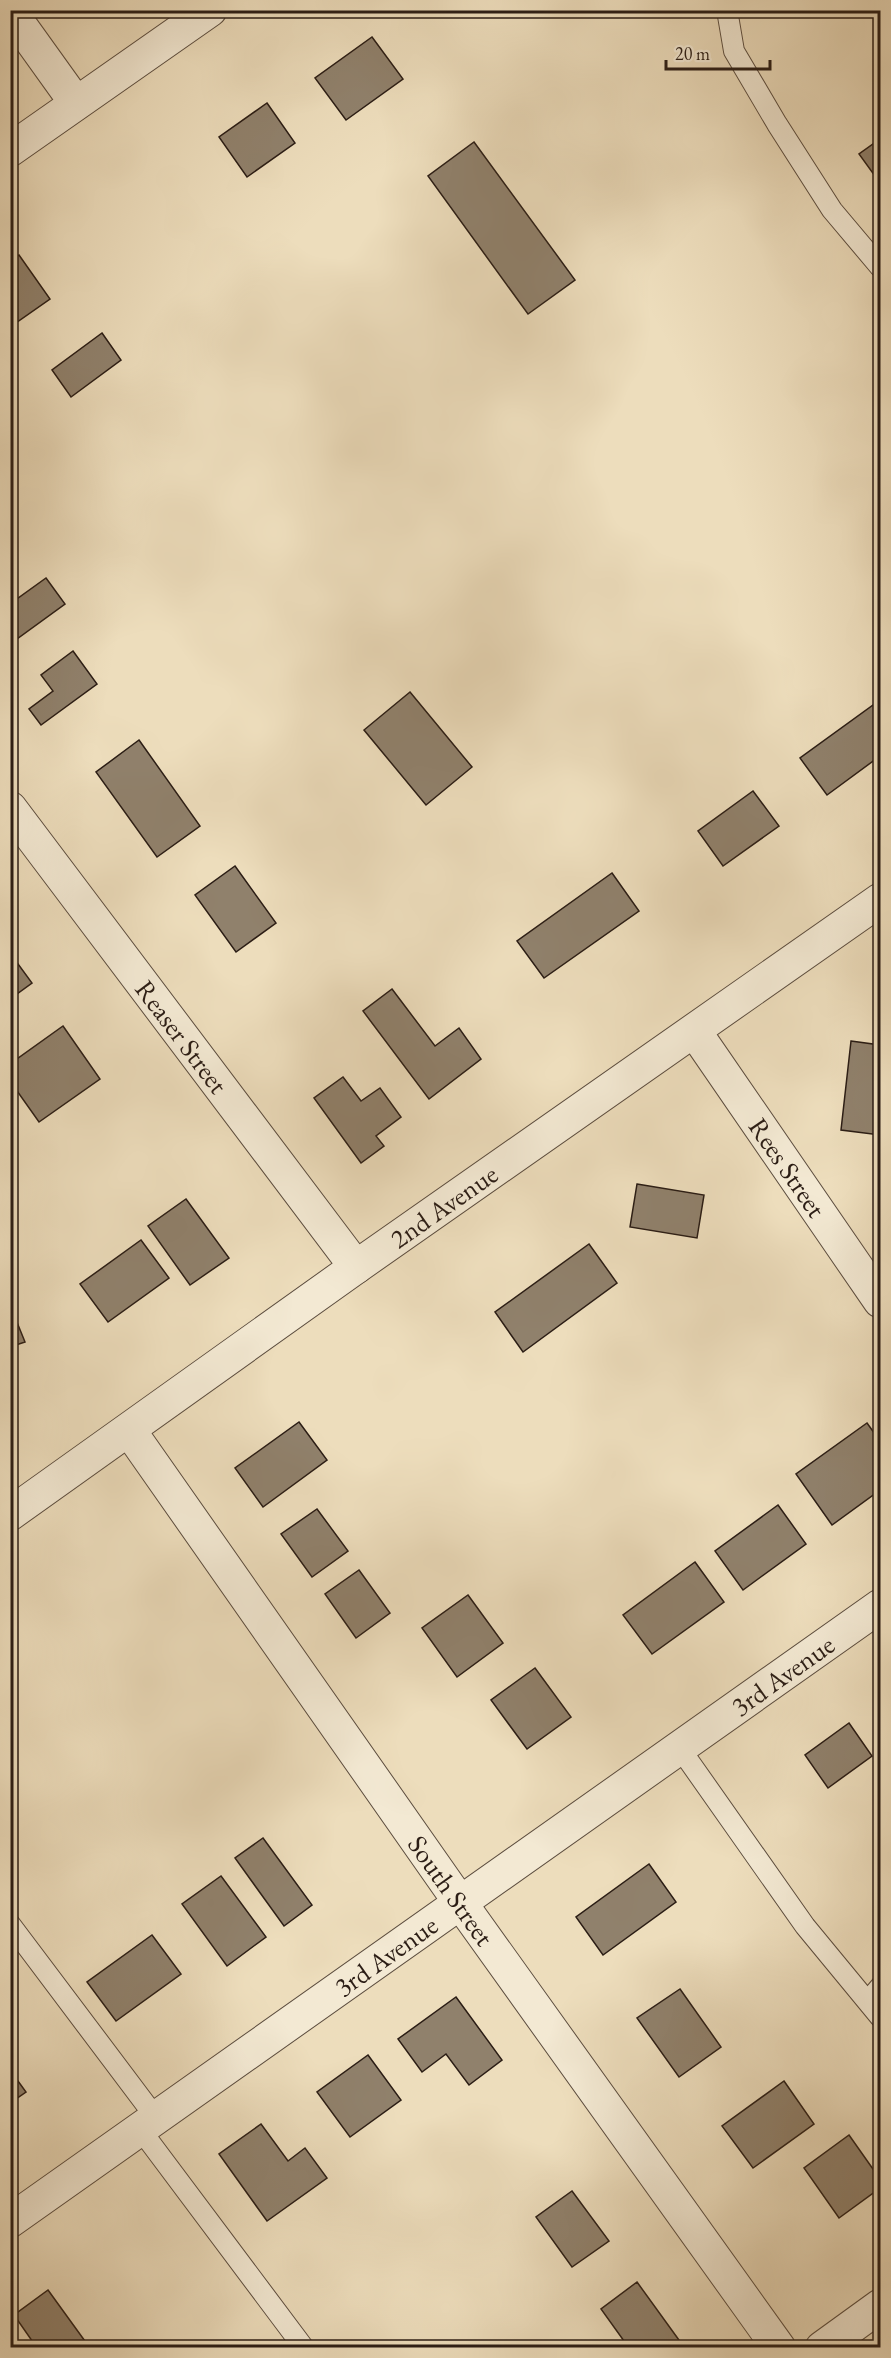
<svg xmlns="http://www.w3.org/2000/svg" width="891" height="2358" font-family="'EB Garamond',serif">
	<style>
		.building { fill: #90816c; stroke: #2b1d15; stroke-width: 1.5 }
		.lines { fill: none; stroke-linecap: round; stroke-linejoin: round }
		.service-casing { stroke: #5c4d3f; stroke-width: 22 }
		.minor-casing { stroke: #5c4d3f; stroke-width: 35 }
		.tertiary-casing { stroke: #5c4d3f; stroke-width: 35 }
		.service { stroke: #f3e9d3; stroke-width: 20 }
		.minor { stroke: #f3e9d3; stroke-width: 33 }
		.tertiary { stroke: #f3e9d3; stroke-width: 33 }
		.labels { text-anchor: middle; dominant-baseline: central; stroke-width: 5; stroke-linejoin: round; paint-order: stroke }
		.street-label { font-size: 27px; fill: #2b1d15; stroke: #f3e9d3 }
	</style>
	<rect width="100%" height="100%" fill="#edddbc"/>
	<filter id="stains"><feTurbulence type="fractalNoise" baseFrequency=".00333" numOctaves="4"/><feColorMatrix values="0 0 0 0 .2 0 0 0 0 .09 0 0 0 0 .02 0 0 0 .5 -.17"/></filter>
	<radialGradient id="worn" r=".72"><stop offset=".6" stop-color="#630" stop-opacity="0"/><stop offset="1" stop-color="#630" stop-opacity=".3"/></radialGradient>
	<!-- building -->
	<g class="building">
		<polygon points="372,37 403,79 346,120 315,78"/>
		<polygon points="267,103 295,143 247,177 219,137"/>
		<polygon points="880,139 880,183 859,154"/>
		<polygon points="474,142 575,280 528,314 428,176"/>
		<polygon points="19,255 50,299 10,327 10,261"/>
		<polygon points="102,333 121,360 71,397 52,370"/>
		<polygon points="46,578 65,604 10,644 10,604"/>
		<polygon points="73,651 97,684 41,725 29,709 53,691 41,675"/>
		<polygon points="410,692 472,767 426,805 364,730"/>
		<polygon points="880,700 880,756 827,795 800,758"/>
		<polygon points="139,740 200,826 157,857 96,772"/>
		<polygon points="753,791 779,826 723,866 698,831"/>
		<polygon points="235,866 276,923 236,952 195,895"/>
		<polygon points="612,873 639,911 544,978 517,941"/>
		<polygon points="10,953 32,983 10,999"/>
		<polygon points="392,989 435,1046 459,1028 481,1059 429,1099 363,1011"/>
		<polygon points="63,1026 100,1079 39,1122 10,1081 10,1064"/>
		<polygon points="851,1041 880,1045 880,1135 841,1130"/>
		<polygon points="343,1077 361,1101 380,1088 401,1117 376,1136 384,1146 361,1163 314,1098"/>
		<polygon points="637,1184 704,1195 697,1238 630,1227"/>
		<polygon points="186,1199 229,1258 190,1285 148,1226"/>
		<polygon points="141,1240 169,1278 108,1322 80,1284"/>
		<polygon points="589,1244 617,1283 523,1352 495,1312"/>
		<polygon points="10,1305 25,1342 10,1347"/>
		<polygon points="299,1422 327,1460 263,1507 235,1468"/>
		<polygon points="867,1423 880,1441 880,1490 832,1525 796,1474"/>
		<polygon points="778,1505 806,1544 743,1590 715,1551"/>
		<polygon points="317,1509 348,1551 312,1577 281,1534"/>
		<polygon points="695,1562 724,1602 652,1654 623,1615"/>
		<polygon points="359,1570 390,1613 356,1638 325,1594"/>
		<polygon points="468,1595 503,1643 457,1677 422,1628"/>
		<polygon points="535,1668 571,1717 527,1749 491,1700"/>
		<polygon points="849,1723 872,1756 828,1788 805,1755"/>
		<polygon points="263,1838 312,1905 284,1926 235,1858"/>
		<polygon points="649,1864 676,1902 603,1955 576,1917"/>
		<polygon points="221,1876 266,1937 227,1966 182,1904"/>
		<polygon points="152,1935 181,1974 116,2021 87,1982"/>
		<polygon points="680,1989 721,2047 679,2077 637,2018"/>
		<polygon points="456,1997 502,2060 469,2085 446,2054 422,2072 398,2039"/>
		<polygon points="368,2055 401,2100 350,2137 317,2092"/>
		<polygon points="10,2070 26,2092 10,2103"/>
		<polygon points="784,2081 814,2124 753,2168 722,2126"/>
		<polygon points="261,2124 288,2161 305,2148 327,2178 267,2221 219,2154"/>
		<polygon points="849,2135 880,2179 880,2188 839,2218 804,2168"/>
		<polygon points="572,2191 609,2241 572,2267 536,2217"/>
		<polygon points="637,2282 684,2347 683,2348 629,2348 601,2309"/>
		<polygon points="48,2290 90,2348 37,2348 14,2315"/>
	</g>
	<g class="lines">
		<!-- service casing -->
		<g class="service-casing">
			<g id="service">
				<polyline points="727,10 734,51 777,124 832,210 880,267"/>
				<polyline points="679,1747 805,1926 880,2017"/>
				<polyline points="10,1924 156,2118"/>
				<polyline points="868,2001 880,1987"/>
				<polyline points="140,2129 304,2348"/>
			</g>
		</g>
		<!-- minor casing -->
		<g class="minor-casing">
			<g id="minor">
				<polyline points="10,11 76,103"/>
				<polyline points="10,150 210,10"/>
				<path id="s1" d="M 10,808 L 356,1267"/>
				<path id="s2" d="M 695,1032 L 880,1301"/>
				<path id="s3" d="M 129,1430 L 459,1901 L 779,2348"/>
				<path id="s4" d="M 10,2221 L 880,1606"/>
				<polyline points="822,2348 880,2306"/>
			</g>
		</g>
		<!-- tertiary casing -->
		<g class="tertiary-casing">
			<g id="tertiary">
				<path id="s5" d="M 10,1514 L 356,1267 L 880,900"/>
			</g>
		</g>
		<!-- service -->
		<use href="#service" class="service"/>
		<!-- minor -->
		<use href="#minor" class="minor"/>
		<!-- tertiary -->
		<use href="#tertiary" class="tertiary"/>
	</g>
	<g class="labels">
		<!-- street labels -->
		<g class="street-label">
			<text stroke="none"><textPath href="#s1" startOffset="286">Reaser Street</textPath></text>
			<text stroke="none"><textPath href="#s2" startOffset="164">Rees Street</textPath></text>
			<text stroke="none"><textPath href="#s5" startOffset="532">2nd Avenue</textPath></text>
			<text stroke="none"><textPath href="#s4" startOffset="946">3rd Avenue</textPath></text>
			<text stroke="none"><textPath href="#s3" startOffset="562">South Street</textPath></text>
			<text stroke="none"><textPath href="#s4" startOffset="460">3rd Avenue</textPath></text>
		</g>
	</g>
	<!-- margin -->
	<rect width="891" height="2358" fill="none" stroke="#edddbc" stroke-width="36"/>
	<rect x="12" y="12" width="867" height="2334" fill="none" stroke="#2b1d15" stroke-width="3"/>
	<rect x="18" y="18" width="855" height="2322" fill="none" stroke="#2b1d15" stroke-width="1.5"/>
	<!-- scale -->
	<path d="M666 60v9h104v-9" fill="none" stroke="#2b1d15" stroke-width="3"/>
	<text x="675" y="60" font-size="18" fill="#2b1d15" stroke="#f3e9d3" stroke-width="4.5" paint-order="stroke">20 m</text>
	<rect width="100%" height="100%" filter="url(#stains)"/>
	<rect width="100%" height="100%" fill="url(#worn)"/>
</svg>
